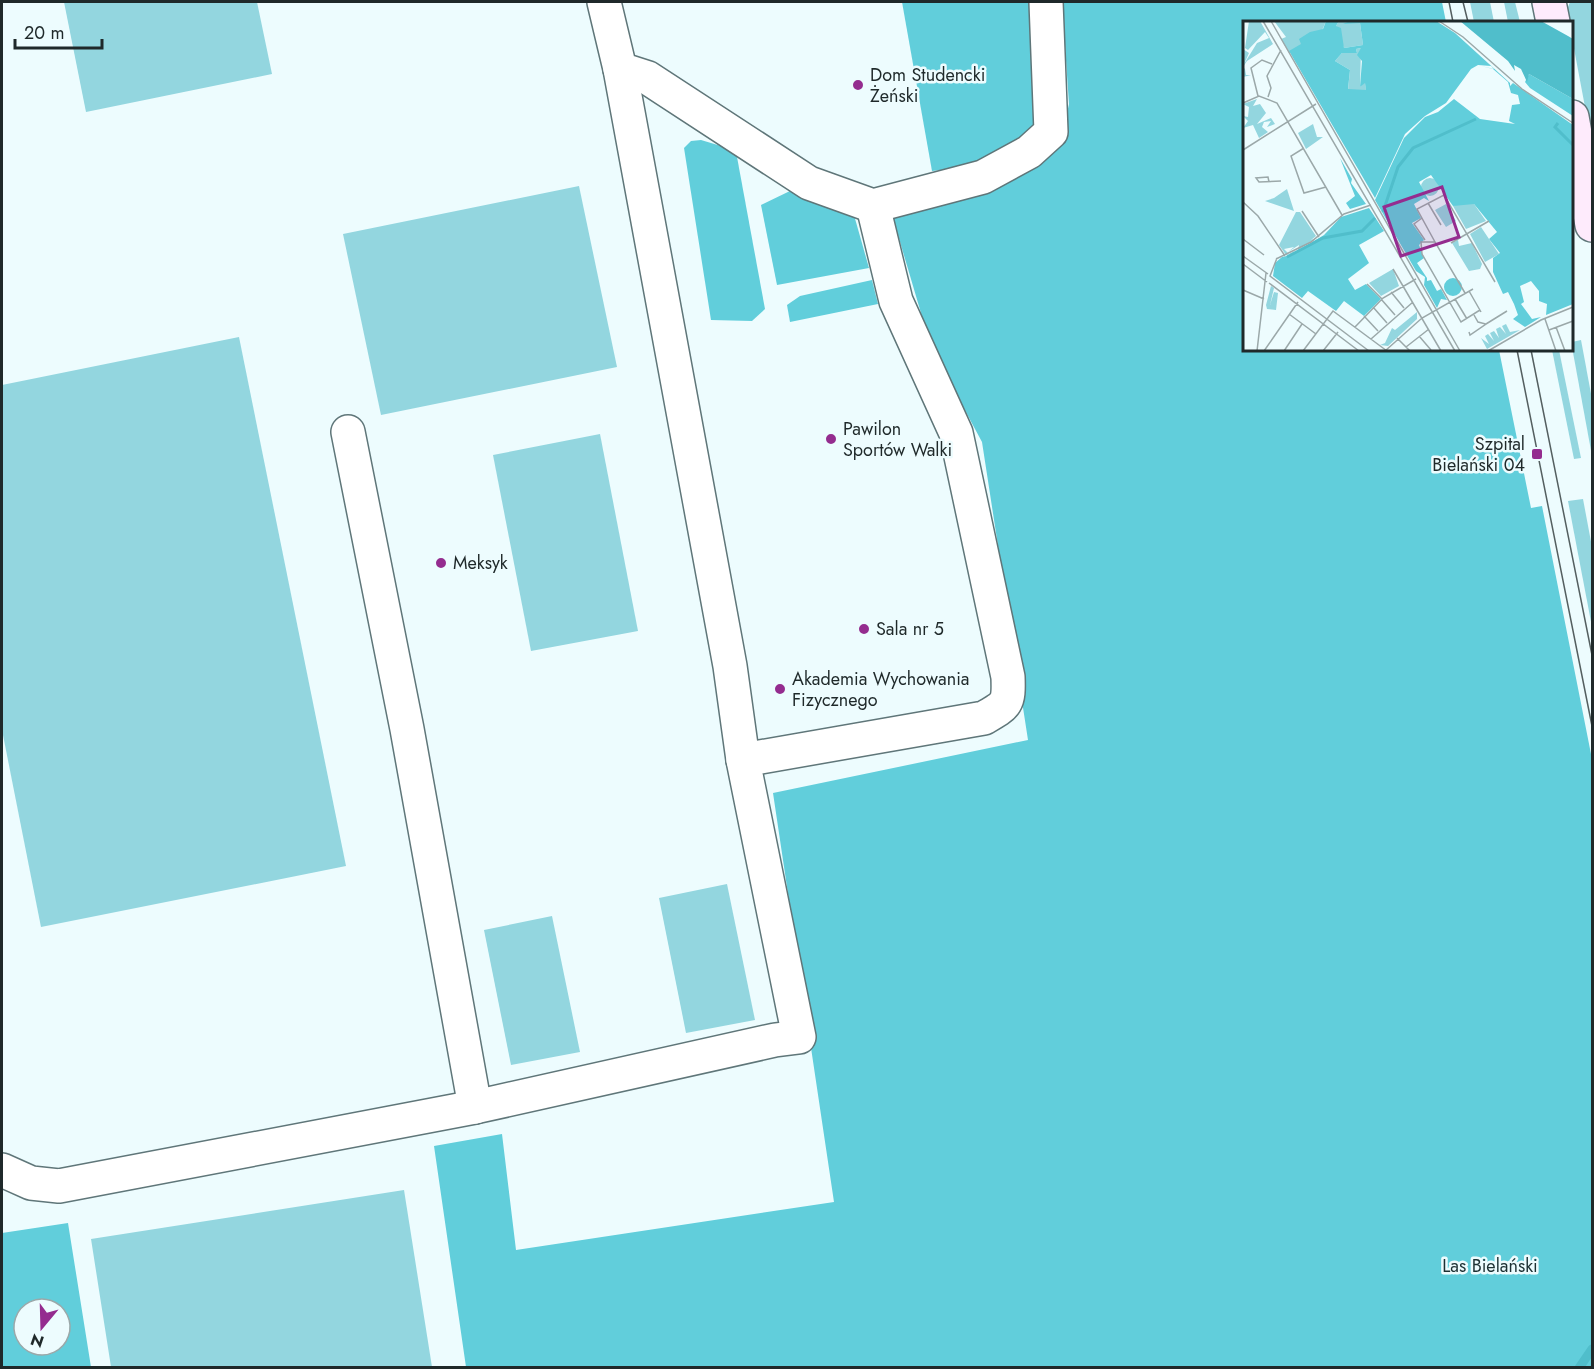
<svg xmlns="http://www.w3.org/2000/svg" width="1594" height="1369" font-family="Jost,sans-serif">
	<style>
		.green { fill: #93d6df }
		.forest { fill: #61cedb; fill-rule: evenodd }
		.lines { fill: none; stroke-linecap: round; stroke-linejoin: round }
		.stream { stroke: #50becb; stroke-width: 9 }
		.street-casing { stroke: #5f7679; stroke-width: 36 }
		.secondary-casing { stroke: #5f7679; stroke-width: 36 }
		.street { stroke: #fff; stroke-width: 33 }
		.secondary { stroke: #feebfc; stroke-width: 33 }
		.tram { stroke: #545f60; stroke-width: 1.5 }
		.poi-dot { fill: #942c8f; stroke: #edfcfe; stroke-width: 2 }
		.labels { text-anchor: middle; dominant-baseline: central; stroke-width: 5; stroke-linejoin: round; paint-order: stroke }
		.poi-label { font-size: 18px; fill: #1f292a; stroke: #edfcfe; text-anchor: start }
		.park-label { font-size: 18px; fill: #1c3033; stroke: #edfcfe }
		.inset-river { fill: none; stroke: #50becb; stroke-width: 3 }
		.inset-road { fill: none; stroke: #9ba8a9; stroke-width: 1.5 }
		.view { fill: #942c8f; fill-opacity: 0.15; stroke: #942c8f; stroke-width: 3 }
		.inset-edge { fill: none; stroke: #1f292a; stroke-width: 3 }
	</style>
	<rect width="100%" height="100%" fill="#edfcfe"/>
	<!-- green -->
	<g class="green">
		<polygon points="64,2 257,2 272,74 86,112"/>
		<polygon points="1470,2 1490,2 1494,22 1474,22"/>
		<polygon points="1504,2 1515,2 1520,22 1508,22"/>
		<polygon points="1570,2 1592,2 1592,144 1572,38 1572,22 1568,22 1566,12"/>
		<polygon points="579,186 617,367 381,415 343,234"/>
		<polygon points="239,337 346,866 41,927 2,730 2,385"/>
		<polygon points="1581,340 1592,399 1592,456 1572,347 1572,342"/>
		<polygon points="1552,350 1559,350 1581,458 1574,459"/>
		<polygon points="600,434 638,631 531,651 493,455"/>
		<polygon points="1583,499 1592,547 1592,627 1568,501"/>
		<polygon points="727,884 755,1020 686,1033 659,898"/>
		<polygon points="552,916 580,1052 511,1065 484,930"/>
		<polygon points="404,1190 432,1367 111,1367 91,1239"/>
	</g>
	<!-- forest -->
	<g class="forest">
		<polygon points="902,2 1031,2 1035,126 1006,148 960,168 932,171"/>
		<polygon points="1062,2 1442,2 1446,22 1244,22 1244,350 1499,350 1531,508 1542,506 1592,759 1592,1367 466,1367 434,1146 502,1134 516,1250 834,1202 773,793 1028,740 982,442 931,347 893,218 930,207 1060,145 1069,104"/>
		<polygon points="701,140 731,149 737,157 765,309 752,321 711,320 684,148 691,141"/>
		<polygon points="792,190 852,208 869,268 777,285 761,205"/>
		<polygon points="872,280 878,304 790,322 787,305 800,296"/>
		<path d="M 68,1223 L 91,1367 L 2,1367 L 2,1233 ZM 24,1309 L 60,1309 L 60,1345 L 24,1345 Z"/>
	</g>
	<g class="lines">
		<!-- stream -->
		<polyline class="stream" points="1579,1368 1592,1349"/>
		<!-- street casing -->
		<g class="street-casing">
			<g id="street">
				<polyline points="604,2 620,69 648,78 809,183 873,206 983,177 1029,152 1051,132 1046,2"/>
				<polyline points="348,432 407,729 475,1107"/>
				<path d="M 743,760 L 984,718 C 1007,705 1009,704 1008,677 L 956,433 L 896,301 L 873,206"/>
				<polyline points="2,1170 31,1183 59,1186 475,1107 775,1040 799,1037 743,760 730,666 620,69"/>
			</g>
		</g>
		<!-- secondary casing -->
		<g class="secondary-casing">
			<g id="secondary">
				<polyline points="1549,2 1553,22"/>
				<polyline points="1572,117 1592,225"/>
			</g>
		</g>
		<!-- street -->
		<use href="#street" class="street"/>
		<!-- secondary -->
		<use href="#secondary" class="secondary"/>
		<!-- tram -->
		<g class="tram">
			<polyline points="1449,2 1453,22"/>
			<polyline points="1463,2 1468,22"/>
			<polyline points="1517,350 1592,726"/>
			<polyline points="1531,350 1592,655"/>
		</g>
	</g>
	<!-- markers -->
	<g class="poi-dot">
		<circle cx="858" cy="85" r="6"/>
		<circle cx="831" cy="439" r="6"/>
		<rect x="1531" y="448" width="12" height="12" rx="3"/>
		<circle cx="441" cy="563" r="6"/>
		<circle cx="864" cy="629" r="6"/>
		<circle cx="780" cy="689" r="6"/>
	</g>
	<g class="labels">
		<!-- poi labels -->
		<g class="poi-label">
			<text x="870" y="75">Dom Studencki<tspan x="870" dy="21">Żeński</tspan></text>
			<text x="843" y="429">Pawilon<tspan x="843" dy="21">Sportów Walki</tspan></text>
			<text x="1525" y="444" text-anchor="end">Szpital<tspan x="1525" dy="21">Bielański 04</tspan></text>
			<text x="453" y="563">Meksyk</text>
			<text x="876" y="629">Sala nr 5</text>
			<text x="792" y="679">Akademia Wychowania<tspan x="792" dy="21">Fizycznego</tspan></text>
		</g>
		<!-- park labels -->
		<g class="park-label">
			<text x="1490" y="1266">Las Bielański</text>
		</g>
	</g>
	<!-- overview -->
	<g transform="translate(1243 21)">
		<rect width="330" height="330" fill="#edfcfe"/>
		<path d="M 6,0 L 17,0 L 30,23 L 4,40 L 0,46 L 2,48 L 3,54 L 8,54 L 0,56 L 0,28 L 6,32 L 1,43 L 14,22 L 26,17 L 22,11 L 5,29 L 2,27 ZM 31,0 L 83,0 L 78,12 L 46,32 L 38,18 L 43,16 ZM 96,0 L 117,2 L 120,24 L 101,27 L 93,5 ZM 118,27 L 117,66 L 122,60 L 123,69 L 105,69 L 107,49 L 92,40 L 99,32 L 114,32 L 113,28 ZM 14,78 L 10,85 L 17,83 L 23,92 L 14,103 L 28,97 L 32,103 L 24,106 L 28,100 L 21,101 L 19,106 L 25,111 L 16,117 L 10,104 L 0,107 L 5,100 L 0,95 L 5,96 L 6,86 L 0,83 ZM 70,103 L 74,116 L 80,116 L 63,128 L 55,112 ZM178 166a9 9 0 1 1 18 0a9 9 0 1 1-18 0ZM 44,168 L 51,190 L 22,180 L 31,177 ZM 203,183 L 213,200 L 203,206 L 192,189 ZM 214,183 L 231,183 L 243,200 L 223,208 L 210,185 ZM 53,191 L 57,191 L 73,215 L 68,219 L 73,217 L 55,229 L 56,224 L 45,231 L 51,226 L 41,228 L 46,233 L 53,229 L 48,233 L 43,234 L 36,224 ZM 238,206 L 256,233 L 242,241 L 227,213 ZM 215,219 L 216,225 L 229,222 L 239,243 L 237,248 L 226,250 L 209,222 ZM 150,248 L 156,265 L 138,275 L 126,262 ZM 28,265 L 31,267 L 27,284 L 31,271 L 35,272 L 33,289 L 24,288 L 23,284 ZM 174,291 L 174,298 L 145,325 L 137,324 L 142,322 L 149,307 L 152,309 ZM 263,303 L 267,311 L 277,309 L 244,328 L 238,317 L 246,323 L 242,315 L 245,313 L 251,320 L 247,312 L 251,310 L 256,317 L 253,308 L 257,306 L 263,313 L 259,305 Z" fill="#93d6df"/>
		<path d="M 83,0 L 96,0 L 93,5 L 98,7 L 101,27 L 120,24 L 117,2 L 100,3 L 107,0 L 193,0 L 212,12 L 267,62 L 267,65 L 270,62 L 330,104 L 330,283 L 303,294 L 304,283 L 296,280 L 296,270 L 288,260 L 277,265 L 281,281 L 278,283 L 289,298 L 298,296 L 282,306 L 270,298 L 275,294 L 271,283 L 265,271 L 260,273 L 250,251 L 250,237 L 257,232 L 246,218 L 254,211 L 231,183 L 210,185 L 188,154 L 176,161 L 186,180 L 181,177 L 171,183 L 178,197 L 169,202 L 181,219 L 176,224 L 181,237 L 174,242 L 184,257 L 184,260 L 188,259 L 194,270 L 198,268 L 204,279 L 198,278 L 194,287 L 181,264 L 182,256 L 173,250 L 132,179 L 161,117 L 182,96 L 195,91 L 211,78 L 237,98 L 272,103 L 266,100 L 269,84 L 277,83 L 275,74 L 268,72 L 265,61 L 250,48 L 238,45 L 251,48 L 248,45 L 235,44 L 228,48 L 203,82 L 182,95 L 162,113 L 132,177 L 46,30 L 58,23 L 56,18 L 67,11 L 80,8 ZM 118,27 L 114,34 L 119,40 L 117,66 L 122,62 L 123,69 L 105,68 L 107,49 L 92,40 L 99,32 L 114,32 L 113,28 ZM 286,53 L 330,78 L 330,95 L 287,67 L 282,61 ZM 97,137 L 109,158 L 108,162 L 123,183 L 107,188 L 103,182 L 112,175 ZM 126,187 L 141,210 L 116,224 L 126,242 L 105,258 L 112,269 L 123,263 L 138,278 L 121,295 L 101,280 L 93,290 L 65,270 L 59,277 L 30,255 L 32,242 L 39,236 L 48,234 L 81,214 L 98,196 ZM201 266a9 9 0 1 1 18 0a9 9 0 1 1-18 0Z" fill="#61cedb" fill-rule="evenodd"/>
		<path d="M 217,0 L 298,0 L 325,15 L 330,18 L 330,78 L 286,53 L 284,61 L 278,48 L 271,44 L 272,50 L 265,40 Z" fill="#50becb"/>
		<path class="inset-river" d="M 315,102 L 312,106 L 330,124M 140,191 L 155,146 L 170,127 L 233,98M 44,236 L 80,217 L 119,210 L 132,197"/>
		<path class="inset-road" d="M 20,0 L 212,330M 28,0 L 217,330M 196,0 L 220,16 L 279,68 L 330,102M 15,75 L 8,47 L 19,39 L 29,43M 25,76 L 28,67 L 24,55 L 38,29M 0,82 L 16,75 L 34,82 L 99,194M 61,127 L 48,135 L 61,172 L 83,166M 0,129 L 73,83M 26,161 L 25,156 L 13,157 L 16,161 L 38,160M 0,181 L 15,195 L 42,235M 185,182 L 198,204M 59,190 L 76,216M 179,197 L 171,203 L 182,219M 0,218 L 21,234M 192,221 L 174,188 L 201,174 L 252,261M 208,222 L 246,200M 0,235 L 25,253M 34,237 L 27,255 L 126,330M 33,238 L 68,221 L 101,193 L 128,184M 0,243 L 24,261M 150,248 L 198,330M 26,262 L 116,330M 124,263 L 139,278M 0,269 L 21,278M 226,270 L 238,291M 148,271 L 161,287M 222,272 L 192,221 L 178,221 L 179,233 L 218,301 L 237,289M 138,278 L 152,294M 212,278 L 224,298M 130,286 L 144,302M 46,293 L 73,313M 121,295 L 135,310M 302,298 L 313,330M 243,303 L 264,290M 112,306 L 140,277 L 173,258M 313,306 L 322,330M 306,309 L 330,300M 226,311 L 227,314 L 243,303 L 235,301 L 231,294M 176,315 L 188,329M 154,317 L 167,330M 128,318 L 170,281M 163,326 L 186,308M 14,330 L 23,252M 21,330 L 55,281M 41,330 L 59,303M 60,330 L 90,290 L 144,330M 80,330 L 95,311M 142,330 L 179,297 L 230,268M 245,330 L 298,299 L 330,286"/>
		<path class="view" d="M 199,166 L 216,216 L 158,235 L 141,186 Z"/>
		<rect width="330" height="330" class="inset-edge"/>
	</g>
	<!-- border -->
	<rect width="1594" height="1369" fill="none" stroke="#1f292a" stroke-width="6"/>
	<!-- north arrow -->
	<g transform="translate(42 1327) rotate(199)"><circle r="28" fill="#edfcfe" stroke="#9ba8a9" stroke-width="1.5"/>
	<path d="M0-4.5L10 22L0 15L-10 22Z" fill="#942c8f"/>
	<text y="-9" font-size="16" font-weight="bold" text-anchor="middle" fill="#1f292a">N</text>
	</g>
	<!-- scale -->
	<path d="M15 39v9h87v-9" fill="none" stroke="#1f292a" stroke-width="3"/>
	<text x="24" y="39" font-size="18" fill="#1f292a" stroke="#edfcfe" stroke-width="4.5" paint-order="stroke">20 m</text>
</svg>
